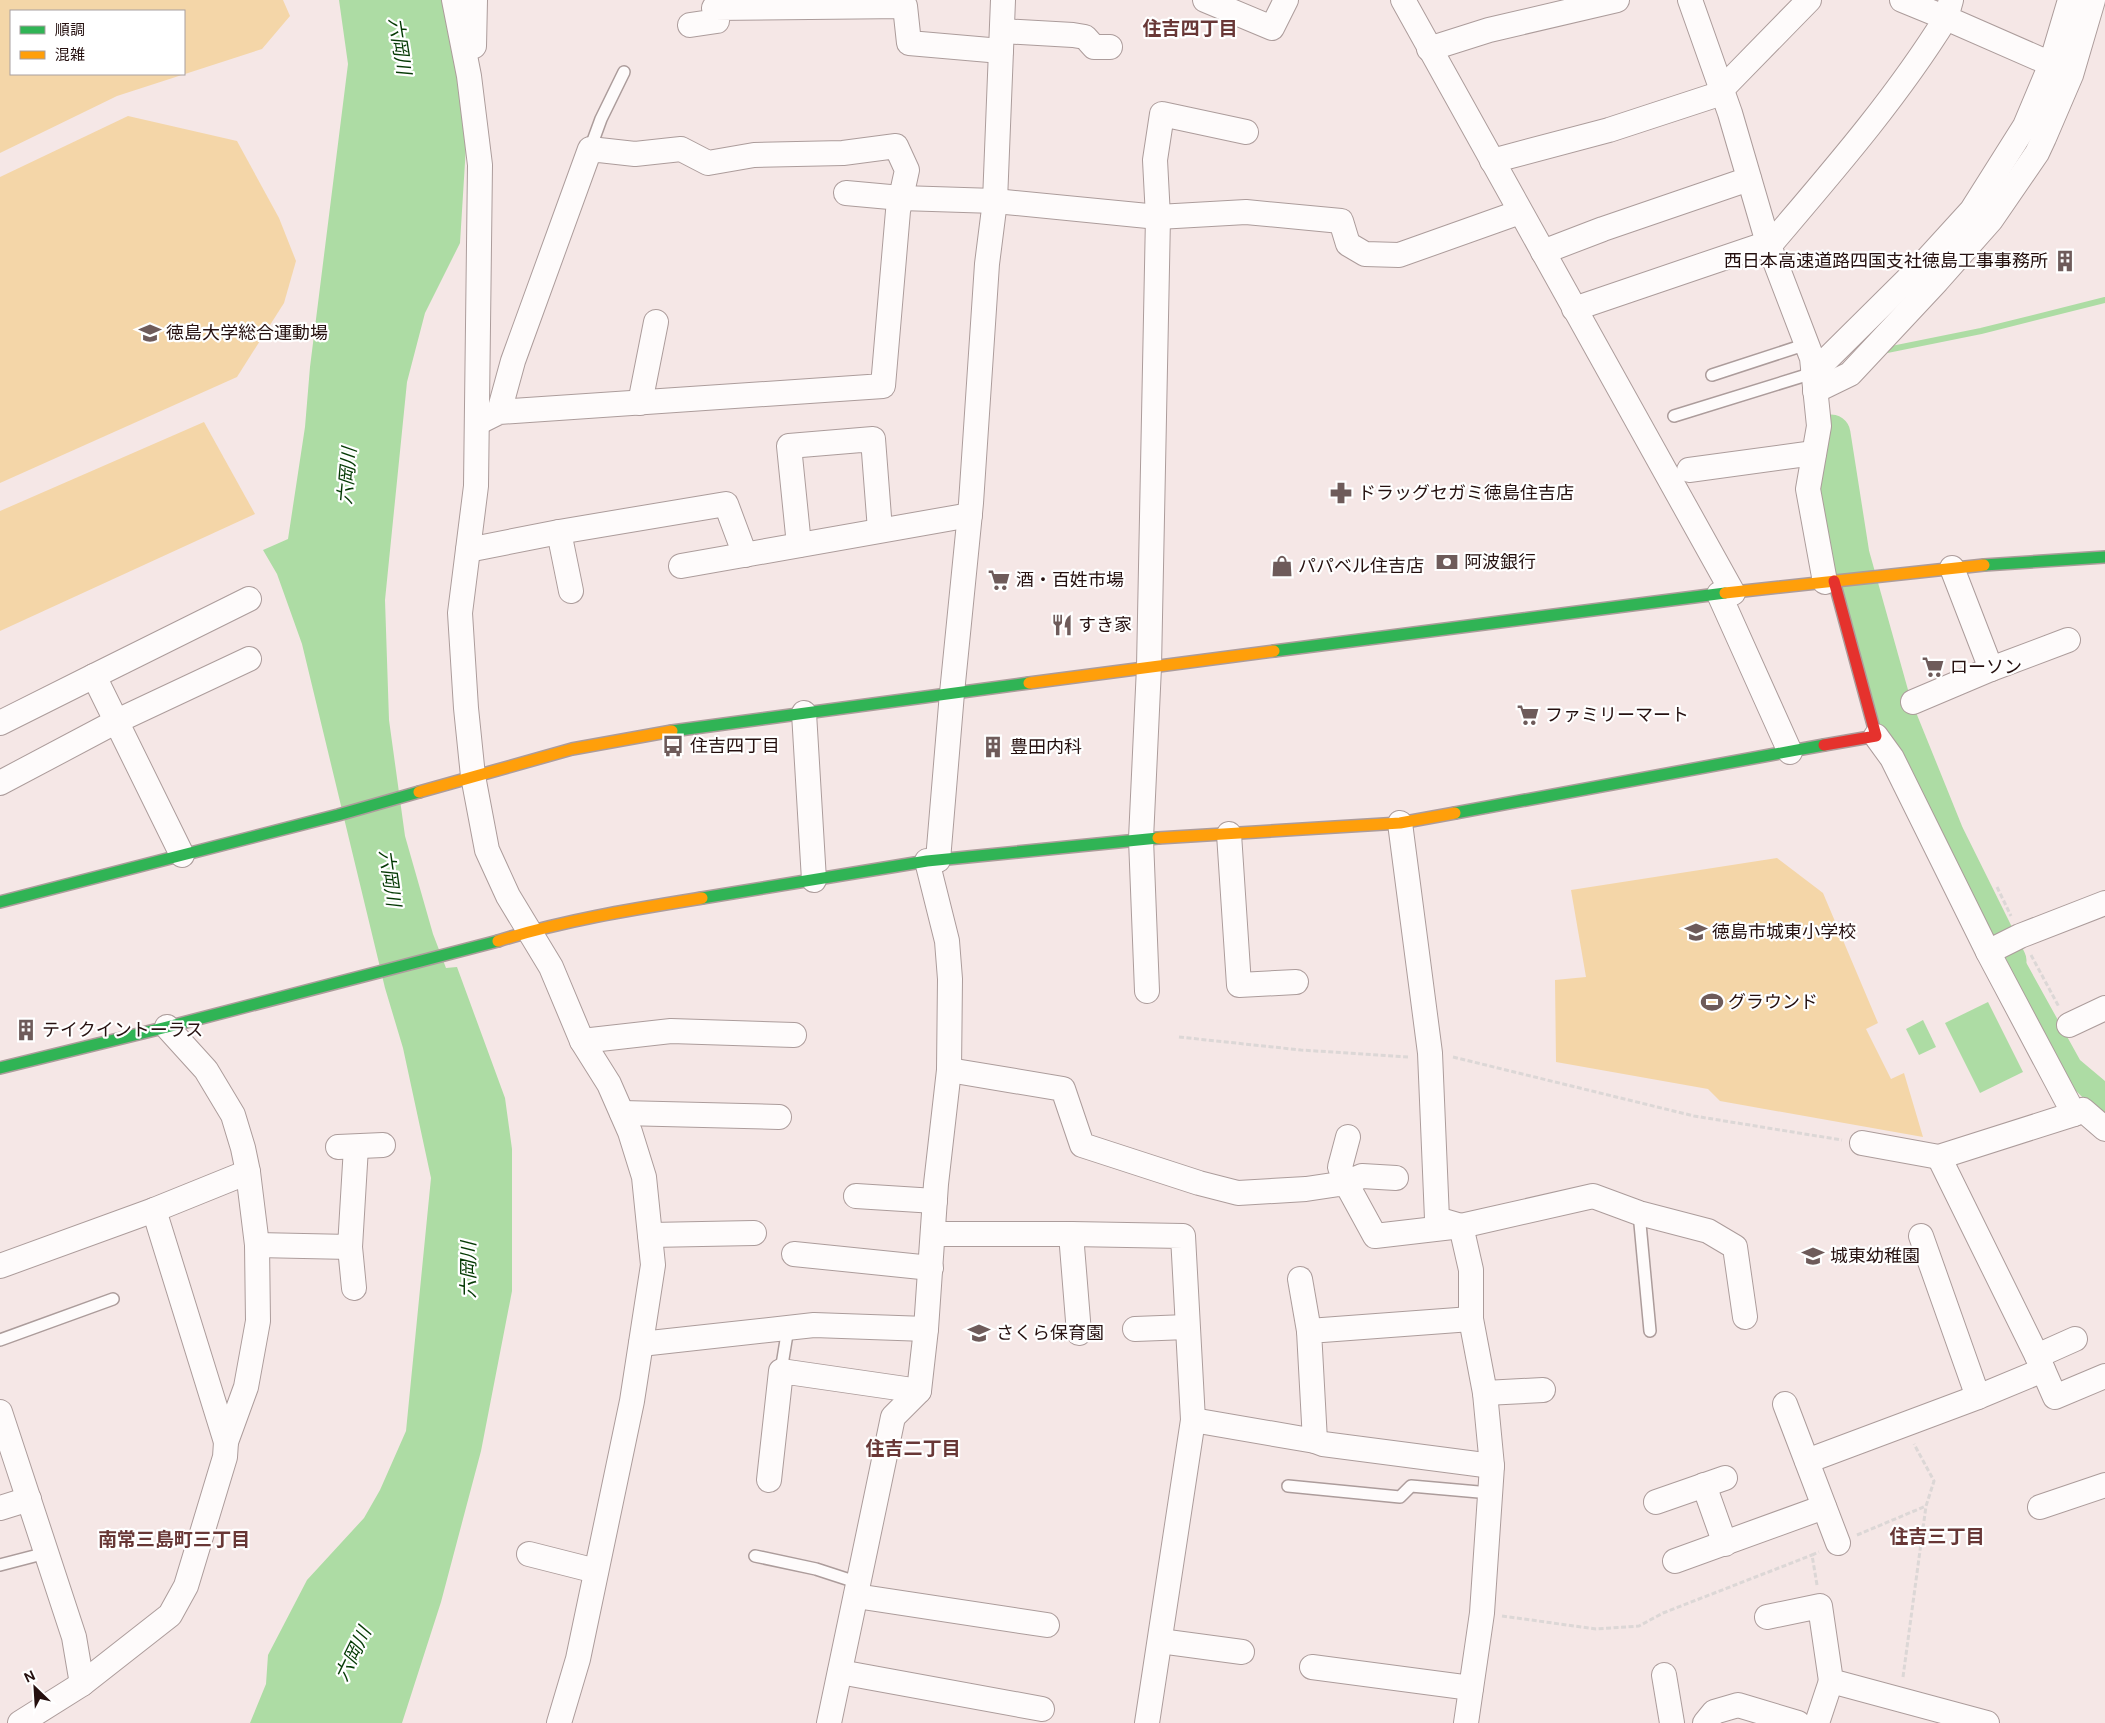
<svg xmlns="http://www.w3.org/2000/svg" width="2105" height="1723" font-family="'DM Sans','Noto Sans JP',sans-serif">
	<style>
		.green { fill: #f4d6a8; fill-rule: evenodd }
		.water { fill: #addca4 }
		.lines { fill: none; stroke-linecap: round; stroke-linejoin: round }
		.stream { stroke: #addca4; stroke-width: 6 }
		.river { stroke: #addca4; stroke-width: 39 }
		.lane-casing { stroke: #ac9c9b; stroke-width: 14 }
		.street-casing { stroke: #ac9c9b; stroke-width: 26 }
		.fast-casing { stroke: #ac9c9b; stroke-width: 14 }
		.slow-casing { stroke: #ac9c9b; stroke-width: 14 }
		.jam-casing { stroke: #ac9c9b; stroke-width: 14 }
		.path { stroke: #dcd7d6; stroke-width: 3; stroke-dasharray: 5 2.5; stroke-linecap: butt }
		.lane { stroke: #fefbfb; stroke-width: 11 }
		.street { stroke: #fefbfb; stroke-width: 24 }
		.fast { stroke: #30b455; stroke-width: 11 }
		.slow { stroke: #ff9f0a; stroke-width: 11 }
		.jam { stroke: #e5322d; stroke-width: 11 }
		.labels { text-anchor: middle; dominant-baseline: central; stroke-width: 4.5; stroke-linejoin: round; paint-order: stroke }
		.poi-label { font-size: 18px; fill: #25100f; stroke: #fff; text-anchor: start }
		.neighbourhood-label { font-size: 19px; font-weight: bold; fill: #683736; stroke: #fff }
		.water-label { font-size: 19px; font-style: italic; fill: #053a04; stroke: #fff }
	</style>
	<rect width="100%" height="100%" fill="#f5e7e6"/>
	<!-- green -->
	<g class="green">
		<path d="M 0,0 L 283,0 L 290,16 L 262,49 L 117,96 L 0,153 ZM 11,11 L 184,11 L 184,74 L 11,74 Z"/>
		<polygon points="128,116 237,141 279,218 296,261 284,303 237,377 0,483 0,177"/>
		<polygon points="204,422 255,514 0,631 0,511"/>
		<polygon points="1777,858 1823,893 1878,1023 1866,1029 1891,1079 1904,1073 1923,1137 1720,1101 1708,1089 1556,1062 1555,980 1586,977 1571,890"/>
	</g>
	<!-- water -->
	<g class="water">
		<polygon points="339,0 443,0 467,130 460,243 425,313 407,382 385,600 389,720 405,836 433,934 446,968 457,967 505,1098 512,1149 512,1291 481,1451 441,1602 402,1723 250,1723 266,1684 268,1655 307,1580 364,1518 380,1490 406,1431 431,1178 403,1048 385,988 302,644 277,574 263,550 288,539 305,427 310,367 348,64"/>
		<polygon points="1996,908 2080,1060 2105,1081 2105,1119 2075,1090 2051,1052 1979,917"/>
		<polygon points="1988,1002 2023,1072 1980,1093 1945,1023"/>
		<polygon points="1923,1020 1936,1047 1919,1055 1906,1029"/>
	</g>
	<g class="lines">
		<!-- stream -->
		<polyline class="stream" points="1882,351 1981,331 2105,300"/>
		<!-- river -->
		<polyline class="river" points="1831,434 1850,555 1892,705 1945,836 2007,961"/>
		<!-- lane casing -->
		<g class="lane-casing">
			<g id="lane">
				<polyline points="590,149 601,119 624,72"/>
				<polyline points="1712,375 1807,344"/>
				<polyline points="1674,416 1813,373"/>
				<polyline points="1639,1213 1650,1331"/>
				<polyline points="0,1340 113,1299"/>
				<polyline points="781,1371 788,1328"/>
				<polyline points="1288,1486 1400,1497 1411,1486 1490,1493"/>
				<polyline points="755,1556 816,1569 859,1583"/>
				<polyline points="0,1565 46,1553"/>
			</g>
		</g>
		<!-- street casing -->
		<g class="street-casing">
			<g id="street">
				<polyline points="454,0 469,76 480,165 476,486 460,613 466,708 473,776 487,850 508,896 551,967 582,1041 609,1084 630,1132 644,1177 653,1265 632,1401 578,1659 559,1723"/>
				<polyline points="1205,0 1272,28 1286,0"/>
				<polyline points="1403,0 1733,593"/>
				<polyline points="1690,0 1730,113 1768,243 1812,358 1819,426 1808,489 1825,582"/>
				<polyline points="1951,0 1946,18 2051,64 2070,0"/>
				<polyline points="690,25 717,21 714,8 905,6 909,43 1001,51"/>
				<polyline points="1002,31 1073,35 1085,37 1094,47 1110,47"/>
				<polyline points="474,46 475,0"/>
				<polyline points="1429,49 1489,30 1617,0"/>
				<polyline points="1722,89 1809,0"/>
				<polyline points="1492,161 1609,130 1722,93"/>
				<polyline points="846,193 901,198 995,201 1158,217 1246,212 1341,221 1348,244 1365,254 1399,255 1520,212"/>
				<path d="M 1770,245 C 1832,172 1895,100 1946,18 L 1902,0"/>
				<polyline points="1543,252 1603,229 1749,179"/>
				<polyline points="1574,309 1768,243"/>
				<polyline points="1813,373 1921,266 1972,210 2025,126 2051,64"/>
				<polyline points="1815,391 1850,374 1937,281 1991,220 2037,153 2044,138 2071,75 2093,0"/>
				<polyline points="640,403 656,322"/>
				<polyline points="477,423 499,412 513,361 590,149 635,154 681,149 708,163 754,155 843,153 896,146 907,170 898,211 883,386 499,412"/>
				<polyline points="1689,470 1814,453"/>
				<polyline points="559,532 571,591"/>
				<polyline points="799,545 789,446 873,439 880,530"/>
				<polyline points="468,550 559,532 726,504 745,555"/>
				<polyline points="681,566 970,515"/>
				<polyline points="1952,568 1991,669"/>
				<polyline points="1719,594 1790,752"/>
				<polyline points="1913,702 1991,669 2068,640"/>
				<polyline points="804,713 814,880"/>
				<polyline points="0,723 94,676"/>
				<polyline points="0,783 117,721 249,659"/>
				<polyline points="1400,823 1430,1053 1437,1219 1461,1226 1471,1270 1471,1319 1485,1393 1492,1466 1482,1613 1466,1723"/>
				<polyline points="1229,834 1239,985 1296,982"/>
				<polyline points="182,855 94,676 249,599"/>
				<polyline points="938,860 952,693 971,503 987,264 995,201 1003,0"/>
				<polyline points="1988,952 2020,936 2105,903"/>
				<polyline points="1147,991 1141,839 1149,667 1158,217 1155,160 1162,114 1246,132"/>
				<polyline points="2069,1025 2105,1008"/>
				<polyline points="582,1041 671,1031 794,1035"/>
				<polyline points="949,1070 1063,1089 1082,1145 1199,1183 1238,1193 1306,1189 1346,1183 1375,1236 1461,1226 1593,1196 1639,1213 1708,1231 1735,1247 1745,1317"/>
				<polyline points="622,1113 779,1117"/>
				<polyline points="2074,1114 2083,1110 2105,1129"/>
				<polyline points="1348,1137 1340,1167 1346,1183 1362,1176 1396,1178"/>
				<polyline points="1862,1143 1939,1157 2074,1114 1988,952 1892,758 1876,736"/>
				<polyline points="338,1147 383,1145"/>
				<polyline points="1939,1157 2037,1356 2055,1397 2105,1376"/>
				<polyline points="856,1196 935,1201"/>
				<polyline points="154,1210 226,1442"/>
				<polyline points="934,1234 1071,1234 1079,1333"/>
				<polyline points="1071,1234 1183,1236 1193,1420 1147,1723"/>
				<polyline points="650,1235 754,1233"/>
				<polyline points="1921,1236 1978,1397"/>
				<polyline points="257,1245 350,1247 356,1147"/>
				<polyline points="350,1247 354,1288"/>
				<polyline points="794,1254 931,1268"/>
				<polyline points="0,1266 154,1210 248,1172"/>
				<polyline points="1300,1279 1309,1331"/>
				<polyline points="1135,1329 1187,1327"/>
				<polyline points="641,1344 814,1325 926,1329"/>
				<polyline points="2037,1356 2075,1339"/>
				<polyline points="1485,1393 1543,1390"/>
				<polyline points="1785,1404 1838,1543"/>
				<polyline points="0,1412 74,1637 82,1684"/>
				<polyline points="1193,1420 1315,1441 1309,1331 1471,1319"/>
				<polyline points="1315,1441 1323,1444 1492,1466"/>
				<polyline points="1807,1461 1978,1397 2043,1370"/>
				<polyline points="769,1480 781,1371 919,1391"/>
				<polyline points="1704,1485 1725,1544"/>
				<polyline points="1656,1502 1725,1478"/>
				<polyline points="2040,1507 2105,1485"/>
				<polyline points="0,1508 29,1499"/>
				<polyline points="529,1554 596,1571"/>
				<polyline points="1675,1561 1824,1507"/>
				<polyline points="856,1596 1047,1625"/>
				<polyline points="1767,1617 1820,1606 1831,1681 1987,1723"/>
				<polyline points="1160,1641 1242,1652"/>
				<polyline points="1312,1667 1471,1688"/>
				<polyline points="840,1672 1042,1709"/>
				<polyline points="1664,1675 1672,1723"/>
				<polyline points="20,1723 82,1684 170,1615 186,1586 225,1457 226,1442 246,1387 258,1321 257,1245 248,1172 243,1148 233,1115 206,1070 167,1027"/>
				<polyline points="829,1723 893,1417 919,1391 926,1329 936,1184 949,1070 950,979 947,941 927,861"/>
				<polyline points="1705,1723 1714,1712 1738,1705 1798,1723"/>
				<polyline points="1817,1723 1831,1681"/>
			</g>
		</g>
		<!-- fast casing -->
		<g class="fast-casing">
			<g id="fast">
				<polyline points="1984,565 2105,557"/>
				<polyline points="1274,651 1725,593"/>
				<polyline points="672,731 1029,683"/>
				<polyline points="1455,813 1824,745"/>
				<polyline points="702,898 927,861 1158,838"/>
				<polyline points="0,902 338,815 419,792"/>
				<polyline points="0,1068 167,1027 498,941"/>
			</g>
		</g>
		<!-- slow casing -->
		<g class="slow-casing">
			<g id="slow">
				<polyline points="1725,593 1984,565"/>
				<polyline points="1029,683 1274,651"/>
				<polyline points="419,792 572,749 672,731"/>
				<polyline points="1158,838 1400,823 1455,813"/>
				<path d="M 498,941 C 564,920 634,909 702,898"/>
			</g>
		</g>
		<!-- jam casing -->
		<g class="jam-casing">
			<polyline id="jam" points="1824,745 1876,736 1834,581"/>
		</g>
		<!-- path -->
		<g class="path">
			<polyline points="1997,887 2011,916"/>
			<polyline points="2031,955 2059,1007"/>
			<polyline points="1179,1037 1301,1050 1408,1057"/>
			<polyline points="1453,1057 1694,1116 1842,1140"/>
			<polyline points="1857,1535 1926,1506 1934,1481 1914,1444"/>
			<polyline points="1817,1585 1812,1555 1819,1552"/>
			<polyline points="1502,1616 1596,1629 1639,1626 1663,1613 1812,1555"/>
			<polyline points="1903,1677 1926,1506"/>
		</g>
		<!-- lane -->
		<use href="#lane" class="lane"/>
		<!-- street -->
		<use href="#street" class="street"/>
		<!-- fast -->
		<use href="#fast" class="fast"/>
		<!-- slow -->
		<use href="#slow" class="slow"/>
		<!-- jam -->
		<use href="#jam" class="jam"/>
	</g>
	<!-- icons -->
	<defs>
		<g id="building-bare" transform="scale(1.725)"><path d="M-4-6H4V6H1V3H-1V6H-4ZM-2.5-4.3h1.7v1.8h-1.7ZM.8-4.3h1.7v1.8H.8ZM-2.5-1h1.7V.8h-1.7ZM.8-1h1.7V.8H.8Z" fill="#6e5b5a" stroke="#fff" stroke-width="2.5" paint-order="stroke"/></g>
		<g id="university-bare" transform="scale(1.725)"><path d="M0-5L7-2L0 1L-7-2ZM-4 1L0 2.5L4 1V4Q0 6-4 4Z" fill="#6e5b5a" stroke="#fff" stroke-width="2.5" paint-order="stroke"/></g>
		<g id="pharmacy-bare" transform="scale(1.725)"><path d="M-2-6h4v4h4v4h-4v4h-4v-4h-4v-4h4Z" fill="#6e5b5a" stroke="#fff" stroke-width="2.5" paint-order="stroke"/></g>
		<g id="bank-bare" transform="scale(1.725)"><path d="M-6-4H6V4H-6ZM0-2.3a2.3 2.3 0 1 0 0 4.6a2.3 2.3 0 1 0 0-4.6Z" fill="#6e5b5a" stroke="#fff" stroke-width="2.5" paint-order="stroke"/></g>
		<g id="shop-bare" transform="scale(1.725)"><path d="M-5-2.5h2.3a2.7 3.5 0 0 1 5.4 0H5L5.5 6h-11ZM-1.5-2.5h3a1.5 2.3 0 0 0-3 0Z" fill="#6e5b5a" stroke="#fff" stroke-width="2.5" paint-order="stroke"/></g>
		<g id="supermarket-bare" transform="scale(1.725)"><path d="M-6-5.5h2.5l.6 2H6L4.5 2H-2.5L-4.4-4H-6ZM-1.5 3.2a1.3 1.3 0 1 0 .1 0ZM3 3.2a1.3 1.3 0 1 0 .1 0Z" fill="#6e5b5a" stroke="#fff" stroke-width="2.5" paint-order="stroke"/></g>
		<g id="restaurant-bare" transform="scale(1.725)"><path d="M-5-6h1v4h1v-4h1v4h1v-4h1v5L-1.5 .5V6h-2V.5L-5-1ZM5-6V6H3V1.5H1.5Q1.5-4 5-6Z" fill="#6e5b5a" stroke="#fff" stroke-width="2.5" paint-order="stroke"/></g>
		<g id="bus-bare" transform="scale(1.725)"><path d="M-5-6H5V4H4V6H2V4H-2V6H-4V4H-5ZM-3.5-4V0h7V-4ZM-3.5 1.2v1.5H-2V1.2ZM2 1.2v1.5H3.5V1.2Z" fill="#6e5b5a" stroke="#fff" stroke-width="2.5" paint-order="stroke"/></g>
		<g id="school-bare" transform="scale(1.725)"><path d="M0-5L7-2L0 1L-7-2ZM-4 1L0 2.5L4 1V4Q0 6-4 4Z" fill="#6e5b5a" stroke="#fff" stroke-width="2.5" paint-order="stroke"/></g>
		<g id="stadium-bare" transform="scale(1.725)"><path d="M0-5a6.5 5 0 1 0 0 10a6.5 5 0 1 0 0-10ZM-3.5-1.8h7v3.6h-7Z" fill="#6e5b5a" stroke="#fff" stroke-width="2.5" paint-order="stroke"/></g>
	</defs>
	<g fill-rule="evenodd">
		<use href="#building-bare" x="2065" y="261"/>
		<use href="#university-bare" x="150" y="333"/>
		<use href="#pharmacy-bare" x="1341" y="493"/>
		<use href="#bank-bare" x="1447" y="562"/>
		<use href="#shop-bare" x="1282" y="566"/>
		<use href="#supermarket-bare" x="999" y="580"/>
		<use href="#restaurant-bare" x="1062" y="625"/>
		<use href="#supermarket-bare" x="1933" y="667"/>
		<use href="#supermarket-bare" x="1528" y="715"/>
		<use href="#bus-bare" x="673" y="746"/>
		<use href="#building-bare" x="993" y="747"/>
		<use href="#school-bare" x="1696" y="932"/>
		<use href="#stadium-bare" x="1712" y="1002"/>
		<use href="#building-bare" x="26" y="1030"/>
		<use href="#school-bare" x="1813" y="1256"/>
		<use href="#school-bare" x="979" y="1333"/>
	</g>
	<g class="labels">
		<!-- poi labels -->
		<g class="poi-label">
			<text x="2048" y="261" text-anchor="end">西日本高速道路四国支社徳島工事事務所</text>
			<text x="166" y="333">徳島大学総合運動場</text>
			<text x="1358" y="493">ドラッグセガミ徳島住吉店</text>
			<text x="1464" y="562">阿波銀行</text>
			<text x="1298" y="566">パパベル住吉店</text>
			<text x="1016" y="580">酒・百姓市場</text>
			<text x="1078" y="625">すき家</text>
			<text x="1950" y="667">ローソン</text>
			<text x="1545" y="715">ファミリーマート</text>
			<text x="690" y="746">住吉四丁目</text>
			<text x="1010" y="747">豊田内科</text>
			<text x="1712" y="932">徳島市城東小学校</text>
			<text x="1728" y="1002">グラウンド</text>
			<text x="42" y="1030">テイクイントーラス</text>
			<text x="1830" y="1256">城東幼稚園</text>
			<text x="996" y="1333">さくら保育園</text>
		</g>
		<!-- neighbourhood labels -->
		<g class="neighbourhood-label">
			<text x="1190" y="28">住吉四丁目</text>
			<text x="913" y="1448">住吉二丁目</text>
			<text x="1937" y="1536">住吉三丁目</text>
			<text x="174" y="1539">南常三島町三丁目</text>
		</g>
		<!-- water labels -->
		<g class="water-label">
			<text transform="translate(400 46) rotate(81)">六岡川</text>
			<text transform="translate(347 476) rotate(-85)">六岡川</text>
			<text transform="translate(390 878) rotate(82)">六岡川</text>
			<text transform="translate(468 1270) rotate(-90)">六岡川</text>
			<text transform="translate(353 1654) rotate(-64)">六岡川</text>
		</g>
	</g>
	<!-- legend -->
	<rect x="10" y="10" width="175" height="65" fill="#ffffff" stroke="#a89f9f"/>
	<rect x="20" y="26" width="25" height="8" fill="#30b455" stroke="#a89f9f"/>
	<text x="55" y="35" font-size="15" fill="#25100f">順調</text>
	<rect x="20" y="51" width="25" height="8" fill="#ff9f0a" stroke="#a89f9f"/>
	<text x="55" y="60" font-size="15" fill="#25100f">混雑</text>
	<!-- north arrow -->
	<g transform="translate(35 1688) rotate(335)" stroke="#ffffff" stroke-width="4" paint-order="stroke">
	<path d="M0-4L9 19L0 12L-9 19Z" fill="#25100f"/>
	<text y="-8" font-size="14" font-weight="bold" text-anchor="middle" fill="#25100f">N</text>
	</g>
</svg>
